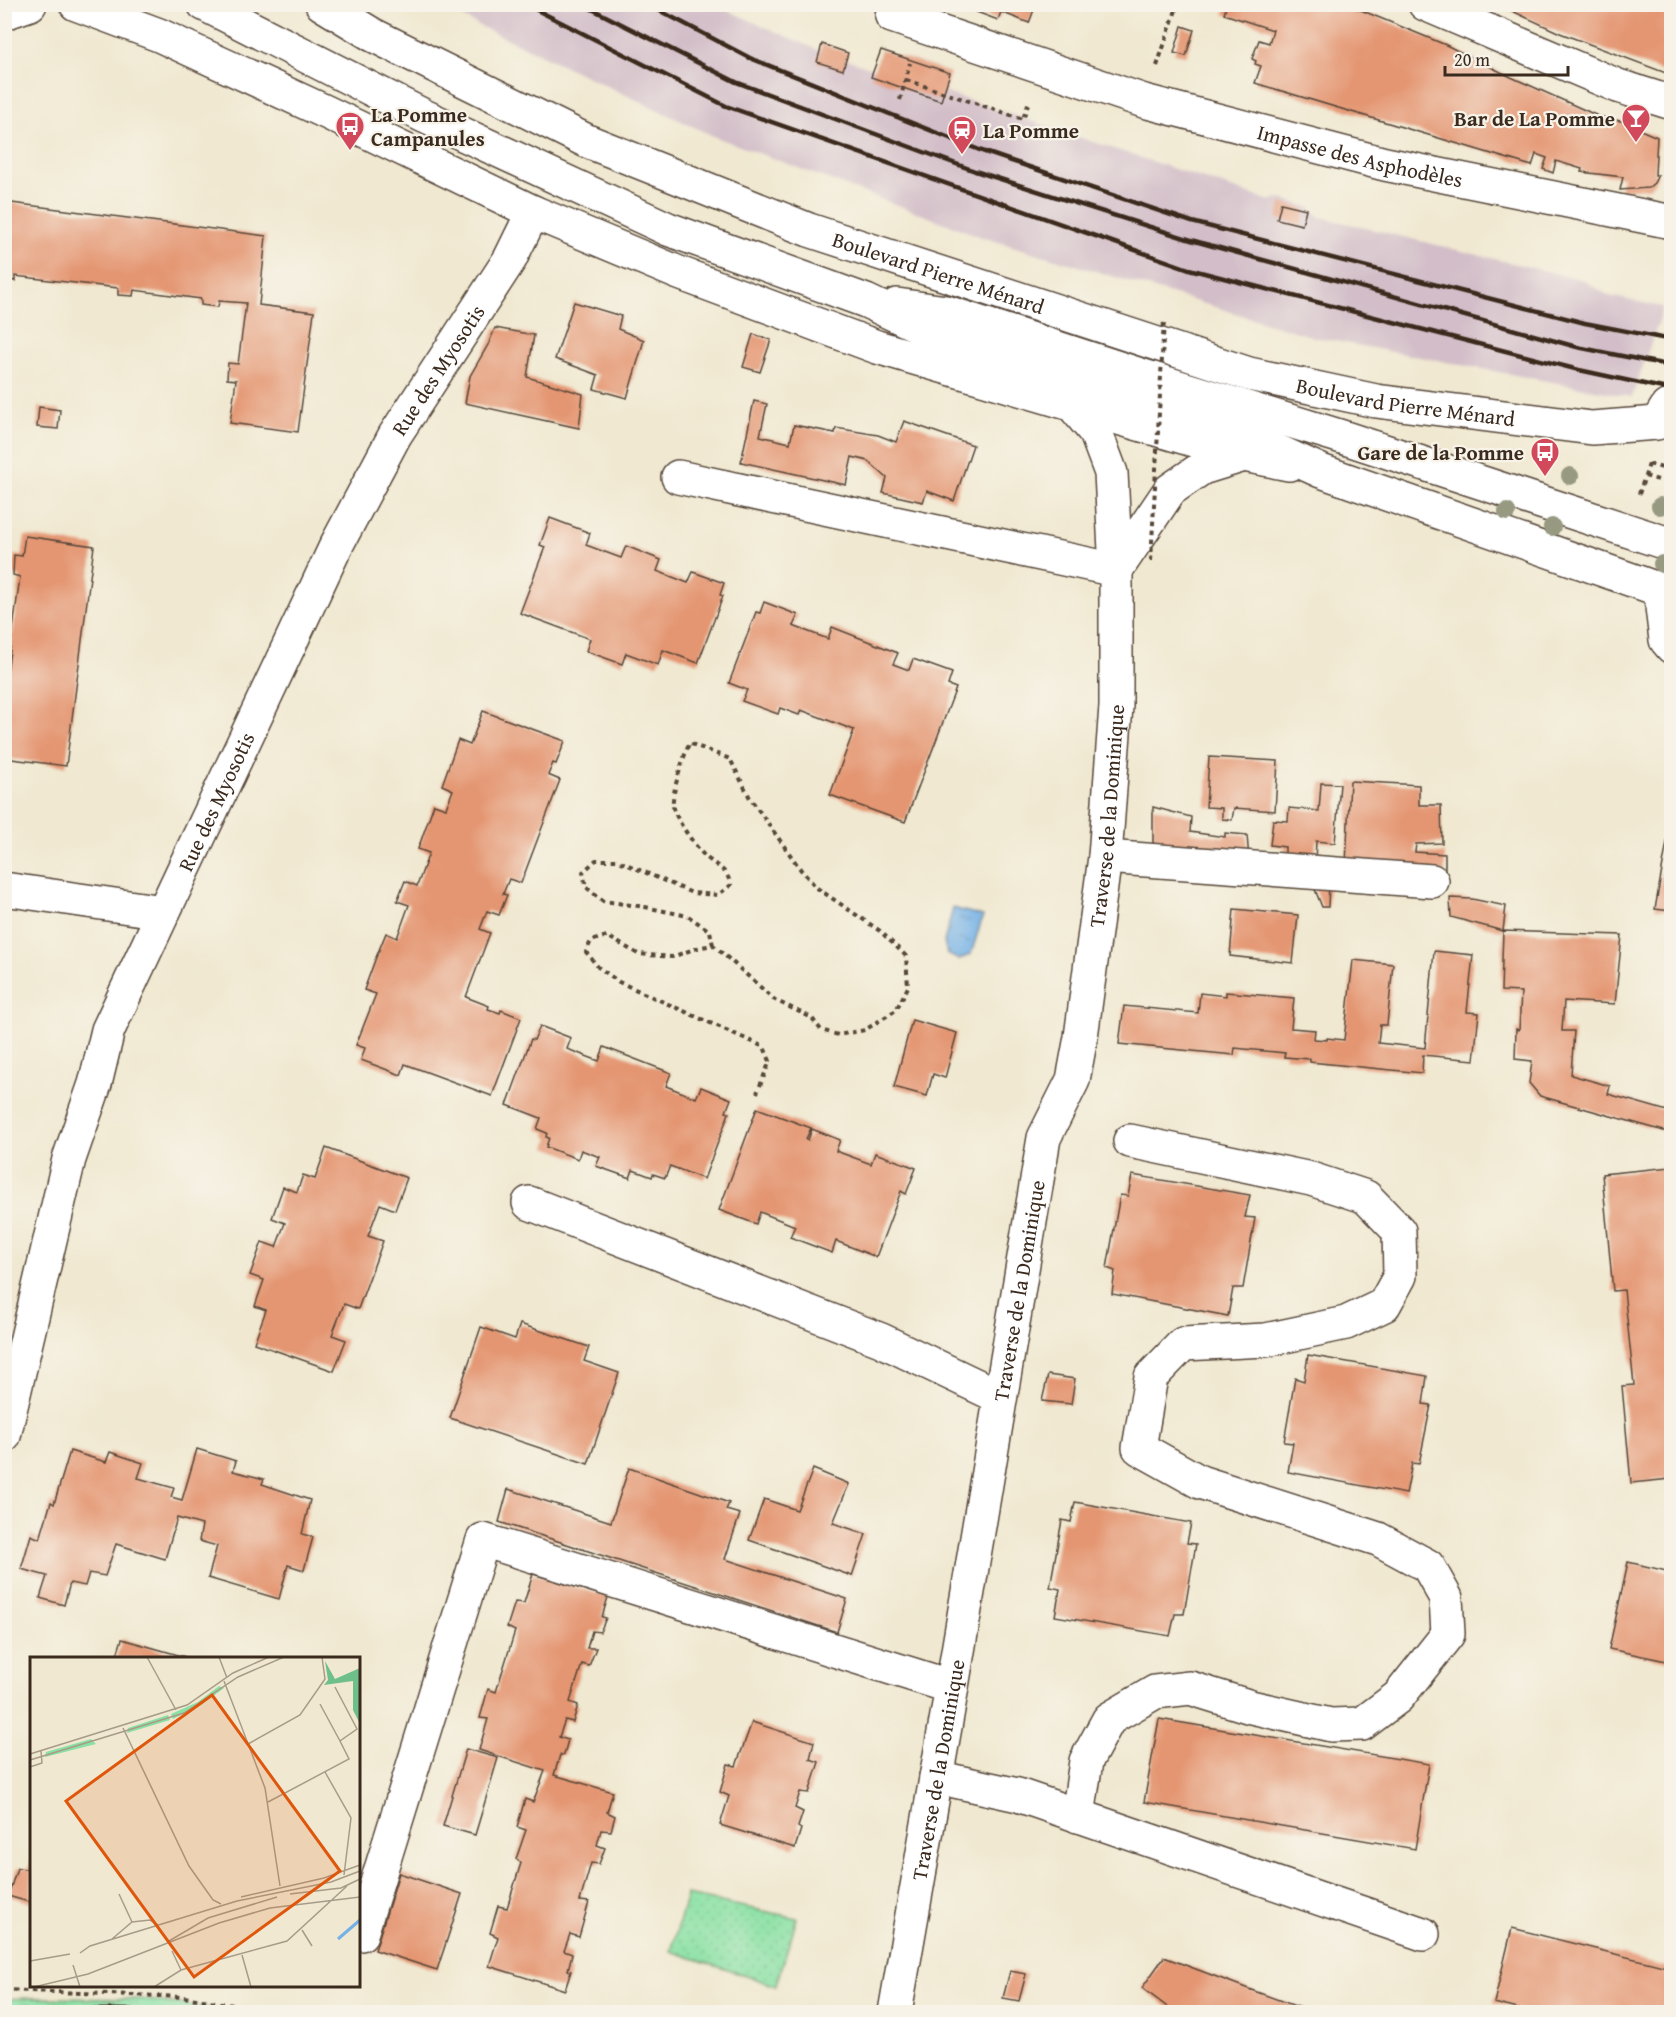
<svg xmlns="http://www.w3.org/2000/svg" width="1676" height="2017" font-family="'Gentium Book Plus',serif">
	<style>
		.industrial { fill: #d2bdc8 }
		.grass { fill: url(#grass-tufts); stroke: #628661; stroke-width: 1.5 }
		.park { fill: url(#park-dots); stroke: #628661; stroke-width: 1.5 }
		.water { fill: url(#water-ripples); stroke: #576e82; stroke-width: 1.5 }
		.building { fill: #e49571 }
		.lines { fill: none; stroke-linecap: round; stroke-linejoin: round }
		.minor-casing { stroke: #564639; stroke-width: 36 }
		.major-casing { stroke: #564639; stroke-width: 36 }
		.path { stroke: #564639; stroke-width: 4; stroke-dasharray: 4.5 4.5; stroke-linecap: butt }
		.minor { stroke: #fff; stroke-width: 33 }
		.major { stroke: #fff; stroke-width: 33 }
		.tram { stroke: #3b2a1e; stroke-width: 1.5 }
		.rail { stroke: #3b2a1e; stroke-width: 4.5 }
		.path-bridge { stroke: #564639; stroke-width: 4; stroke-dasharray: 4.5 4.5; stroke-linecap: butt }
		.tree { fill: #979981 }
		.labels { text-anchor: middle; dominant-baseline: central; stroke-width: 4.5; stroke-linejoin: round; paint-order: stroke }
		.poi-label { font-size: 21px; font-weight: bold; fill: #3b2a1e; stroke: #f7f3e8; text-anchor: start }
		.street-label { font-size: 21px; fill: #3b2a1e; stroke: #f7f3e8 }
		.inset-river { fill: none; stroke: #73b1e6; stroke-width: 3 }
		.inset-road { fill: none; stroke: #a89c89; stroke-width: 1.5 }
		.view { fill: #df570d; fill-opacity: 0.15; stroke: #df570d; stroke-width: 3 }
		.inset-edge { fill: none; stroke: #3b2a1e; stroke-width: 3 }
	</style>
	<defs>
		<pattern id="grass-tufts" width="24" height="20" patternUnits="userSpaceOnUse" patternTransform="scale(1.5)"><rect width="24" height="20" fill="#89e1a4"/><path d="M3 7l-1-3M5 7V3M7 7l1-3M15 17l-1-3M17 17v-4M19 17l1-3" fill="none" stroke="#77c18d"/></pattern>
		<pattern id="park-dots" width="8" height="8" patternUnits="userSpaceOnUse" patternTransform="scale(1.5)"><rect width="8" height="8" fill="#89e1a4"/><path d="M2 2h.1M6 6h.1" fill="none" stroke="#77c18d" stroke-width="1.8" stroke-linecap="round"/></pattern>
		<pattern id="water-ripples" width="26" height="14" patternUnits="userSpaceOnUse" patternTransform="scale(1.5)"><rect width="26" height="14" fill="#73b1e6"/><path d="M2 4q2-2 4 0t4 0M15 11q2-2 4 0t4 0" fill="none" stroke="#6090ba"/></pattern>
	</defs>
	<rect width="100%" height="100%" fill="#f7f3e8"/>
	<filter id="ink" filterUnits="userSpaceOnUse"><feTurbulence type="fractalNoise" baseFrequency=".0167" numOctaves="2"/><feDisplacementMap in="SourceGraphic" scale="12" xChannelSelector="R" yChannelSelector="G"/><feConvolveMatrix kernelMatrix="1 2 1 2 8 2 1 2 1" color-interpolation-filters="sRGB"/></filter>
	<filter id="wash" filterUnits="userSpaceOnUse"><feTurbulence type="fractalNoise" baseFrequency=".008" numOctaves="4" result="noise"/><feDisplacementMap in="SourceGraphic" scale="24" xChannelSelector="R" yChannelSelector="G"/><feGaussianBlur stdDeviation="1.35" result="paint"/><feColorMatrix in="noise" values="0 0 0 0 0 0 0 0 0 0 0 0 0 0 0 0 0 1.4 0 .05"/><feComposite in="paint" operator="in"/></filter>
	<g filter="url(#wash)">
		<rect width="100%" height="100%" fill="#f0e8d0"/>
		<!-- industrial -->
		<polygon class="industrial" points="439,5 715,5 820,51 822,44 848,53 846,59 874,69 881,50 950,73 944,92 1270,201 1277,198 1309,207 1320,217 1583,280 1609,296 1662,307 1659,321 1632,397 1314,337 982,237 713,136 484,28"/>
		<!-- grass -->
		<polygon class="grass" points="30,1998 140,1999 242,2012 5,2012 5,1999"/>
		<!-- park -->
		<polygon class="park" points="687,1895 797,1918 776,1986 671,1951"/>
		<!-- water -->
		<polygon class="water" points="953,908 983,916 971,954 959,960 947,954 944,942"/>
		<g id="blocks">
			<!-- building -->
			<g class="building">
				<polygon points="955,4 1028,4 1035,7 1029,23 1001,12 998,20"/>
				<polygon points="1227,4 1346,4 1446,45 1511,77 1598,116 1629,123 1631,121 1637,123 1636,128 1657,137 1655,175 1658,175 1654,183 1648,188 1620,190 1623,177 1581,172 1582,169 1556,161 1553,173 1543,169 1547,158 1536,154 1532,166 1255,83 1261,66 1255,64 1256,61 1252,59 1259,40 1269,43 1273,30 1224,14"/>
				<polygon points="1497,4 1671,4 1671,75 1560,33"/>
				<polygon points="1182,26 1194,30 1186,56 1174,53"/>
				<polygon points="822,44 848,53 843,70 817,62"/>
				<polygon points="881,50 950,73 941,101 871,77"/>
				<polygon points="4,202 266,236 259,305 314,312 298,432 230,423 236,380 227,379 228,363 238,364 246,303 219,301 218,307 201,305 201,299 134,290 133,296 118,295 118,288 15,276 15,281 4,279"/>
				<polygon points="1281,203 1306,209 1302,225 1277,219"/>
				<polygon points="574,302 621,316 618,329 644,340 627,398 594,389 598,375 555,359"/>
				<polygon points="495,328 534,335 527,377 583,394 579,428 465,403 470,376 489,343"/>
				<polygon points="753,334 771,340 760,372 743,367"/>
				<polygon points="754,401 767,404 760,436 790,443 794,425 835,433 836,428 878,435 896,442 904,421 973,445 954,501 927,491 923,502 883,493 887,478 868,461 852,457 846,485 741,462"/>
				<polygon points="39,407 60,410 58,429 37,427"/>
				<polygon points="550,518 590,533 586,545 621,558 626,546 661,560 657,571 688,583 693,572 724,583 720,595 723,596 698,663 663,650 658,665 626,653 622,664 586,651 590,639 520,613 545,547 540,545"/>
				<polygon points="25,536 94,546 66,766 4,758 4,695 20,577 13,575 14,555 22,556"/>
				<polygon points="764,602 798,615 793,626 828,639 832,627 898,653 893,664 909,670 913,659 952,673 948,685 956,688 905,822 830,795 854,730 801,710 799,715 780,708 778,714 742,701 747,690 729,683 756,612 760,613"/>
				<polygon points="483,711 565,741 556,764 553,763 548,775 560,780 521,883 509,879 503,894 507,895 499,915 487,911 480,929 490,933 466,997 489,1006 488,1009 500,1013 501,1010 521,1018 492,1096 405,1064 401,1075 361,1060 365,1048 356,1045 376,994 364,990 375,960 386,933 397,938 409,905 397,901 405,881 417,886 429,853 418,849 434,804 446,808 453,790 442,785 458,740 470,745"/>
				<polygon points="1209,757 1278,761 1275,811 1234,808 1232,820 1222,819 1222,808 1206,807"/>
				<polygon points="1350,781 1419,785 1419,805 1441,805 1442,843 1416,844 1415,852 1445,854 1445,872 1346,864"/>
				<polygon points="1321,783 1340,784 1335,843 1316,841 1315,862 1285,862 1285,847 1270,845 1273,820 1288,821 1289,808 1319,811"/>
				<polygon points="1153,807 1191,817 1190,832 1225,837 1225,833 1247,835 1249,859 1153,845"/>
				<polygon points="1670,825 1671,825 1671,911 1655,909"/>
				<polygon points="1312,882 1329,883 1328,907 1322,907"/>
				<polygon points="1450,898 1472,899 1506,906 1503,931 1451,917"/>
				<polygon points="1234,909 1298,915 1293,963 1230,956"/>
				<polygon points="1503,931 1622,935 1615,1004 1564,1001 1562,1031 1574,1031 1571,1075 1610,1086 1608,1094 1671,1112 1671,1133 1540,1096 1529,1083 1532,1061 1515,1059 1516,1029 1519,1030 1521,992 1501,991"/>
				<polygon points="1434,951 1473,955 1467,1012 1479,1013 1474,1060 1423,1055 1422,1073 1310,1062 1310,1059 1284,1057 1285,1053 1235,1048 1234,1055 1119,1044 1124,1006 1198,1013 1200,993 1226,996 1226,992 1294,998 1291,1028 1315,1030 1314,1039 1327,1040 1327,1038 1344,1040 1353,960 1393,964 1387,1025 1380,1025 1378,1043 1425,1048"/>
				<polygon points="912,1020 957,1033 945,1078 933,1074 927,1096 894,1087"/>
				<polygon points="540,1026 571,1038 567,1049 599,1061 604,1047 671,1073 666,1086 696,1098 701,1087 731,1099 726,1112 729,1113 704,1179 670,1166 665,1178 653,1174 652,1177 633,1170 630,1178 596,1166 600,1157 581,1150 578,1159 546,1147 549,1138 546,1137 547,1133 537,1129 541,1118 507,1105 531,1039 534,1040"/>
				<polygon points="757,1108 811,1128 806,1139 808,1140 812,1129 840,1140 836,1151 871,1164 875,1153 916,1168 906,1194 901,1191 876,1257 836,1241 832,1253 790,1237 795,1226 760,1212 756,1224 719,1210"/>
				<polygon points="326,1148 407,1178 395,1210 380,1204 368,1236 383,1241 358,1309 344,1304 332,1335 346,1340 334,1371 254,1343 266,1310 255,1306 264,1280 250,1275 262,1242 276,1247 285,1223 272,1218 283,1187 297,1192 303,1175 315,1179"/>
				<polygon points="1671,1167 1671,1479 1631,1483 1622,1386 1634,1385 1624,1290 1613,1291 1602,1174"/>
				<polygon points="1132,1175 1250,1195 1245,1217 1255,1218 1243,1288 1233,1288 1228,1316 1112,1294 1115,1271 1107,1268 1120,1195 1128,1196"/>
				<polygon points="520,1324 589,1347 584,1361 619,1373 588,1464 450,1418 481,1327 515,1339"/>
				<polygon points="1308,1355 1427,1376 1423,1404 1431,1405 1419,1464 1412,1463 1406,1494 1288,1472 1293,1443 1284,1442 1295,1378 1304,1381"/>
				<polygon points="1048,1375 1075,1379 1071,1404 1042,1401"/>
				<polygon points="197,1449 236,1461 233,1471 264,1479 262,1484 310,1500 302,1534 313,1537 304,1570 288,1565 279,1599 208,1578 217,1546 199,1541 202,1525 177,1518 165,1559 116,1544 105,1576 89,1573 85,1586 70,1583 64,1605 40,1598 47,1576 21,1569 31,1535 40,1539 51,1502 54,1504 70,1451 106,1462 110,1452 143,1463 138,1478 174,1488 171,1497 182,1500"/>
				<polygon points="629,1468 729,1503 726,1510 740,1514 725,1559 847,1599 837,1632 499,1522 508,1489 611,1522"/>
				<polygon points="813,1469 849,1484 833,1523 866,1534 852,1576 749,1540 764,1499 797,1510"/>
				<polygon points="1075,1502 1191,1523 1187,1543 1196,1544 1184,1614 1175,1614 1170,1636 1055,1616 1060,1589 1050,1587 1062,1520 1071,1522"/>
				<polygon points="1628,1562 1671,1572 1671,1662 1609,1649"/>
				<polygon points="533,1574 608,1597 602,1617 606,1618 600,1632 592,1631 587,1648 596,1648 589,1666 582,1664 570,1702 578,1705 573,1722 565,1720 559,1737 568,1740 564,1755 560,1755 554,1775 613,1792 607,1812 615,1816 611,1831 601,1830 597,1845 605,1848 599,1864 591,1863 580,1901 589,1902 579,1937 570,1934 564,1951 572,1954 568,1970 571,1971 565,1990 489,1966 498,1937 490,1933 498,1906 507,1908 521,1863 516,1859 526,1830 517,1827 525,1799 533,1802 545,1771 479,1750 488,1719 480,1718 488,1689 496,1692 515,1631 507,1627 515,1602 524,1603"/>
				<polygon points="122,1639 189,1658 116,1658"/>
				<polygon points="1159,1719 1429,1764 1415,1849 1144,1802"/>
				<polygon points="752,1722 814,1742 810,1759 819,1762 809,1793 800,1792 795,1808 803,1812 798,1827 801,1829 795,1848 720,1825 729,1796 720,1792 728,1764 736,1766"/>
				<polygon points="466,1749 498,1758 475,1835 443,1826"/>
				<polygon points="32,1858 32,1903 8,1896 17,1868 28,1869"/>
				<polygon points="399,1873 462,1894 437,1970 375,1950"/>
				<polygon points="1512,1928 1671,1968 1671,2012 1530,2012 1494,2003"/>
				<polygon points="1164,1957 1254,1991 1312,2012 1174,2012 1142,1988"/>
				<polygon points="1010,1971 1026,1974 1019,2001 1003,1998"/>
			</g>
		</g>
	</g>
	<g filter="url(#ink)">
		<use href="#blocks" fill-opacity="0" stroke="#564639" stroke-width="1.5"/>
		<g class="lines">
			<!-- minor casing -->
			<g class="minor-casing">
				<g id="minor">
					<polyline points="76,4 159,35 326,112 533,212 679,273 877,347 1244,455 1289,464"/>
					<path id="s1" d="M 322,4 L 373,35 L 587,141 L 809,230 L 1249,374 L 1376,401 L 1592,428 L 1657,423 L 1667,407"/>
					<polyline points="1425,4 1618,86 1672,103"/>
					<polyline points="4,13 30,4"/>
					<path id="s2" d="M 892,16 L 1144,101 L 1385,164 L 1672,222"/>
					<polyline points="678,477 1116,570"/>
					<polyline points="1116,570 1170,490 1202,468 1244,455"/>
					<polyline points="1660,590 1666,640 1672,647"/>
					<polyline points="1105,857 1432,881"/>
					<polyline points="4,889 163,912"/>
					<polyline points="529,1203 881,1340 1000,1397"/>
					<path id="s3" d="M 4,1436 L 69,1159 L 95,1084 L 108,1030 L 336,546 L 395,435 L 510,259 L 533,212"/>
					<polyline points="936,1777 1018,1795 1423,1934"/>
					<polyline points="1078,1816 1086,1761 1109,1719 1155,1692 1190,1688 1251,1707 1331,1725 1362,1724 1398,1697 1448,1634 1446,1598 1428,1566 1378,1539 1200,1482 1139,1448 1151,1377 1183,1344 1266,1340 1346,1323 1384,1305 1400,1276 1399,1231 1366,1197 1311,1179 1130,1141"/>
					<polyline points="361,1934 483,1540 952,1687"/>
					<path id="s4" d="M 895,2012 L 952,1687 L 1044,1138 L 1073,1080 L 1081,1037 L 1105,857 L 1116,706 L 1116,570 L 1111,473 L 1096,433 L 1072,404"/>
				</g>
			</g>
			<!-- major casing -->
			<g class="major-casing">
				<g id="major">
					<polyline points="204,4 424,116 668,229 866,301 940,336 1246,437 1321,471 1672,594"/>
					<polyline points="897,305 946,312 1143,376 1339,436 1672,545"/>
				</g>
			</g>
			<!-- path -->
			<g class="path">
				<polyline points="1157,66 1178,4"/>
				<polyline points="906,80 1023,119 1029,101"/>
				<polyline points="900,100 910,63"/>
				<polyline points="1649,464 1672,471"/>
				<polyline points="1645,476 1672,484"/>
				<polyline points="1639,494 1650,461"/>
				<path d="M 713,945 L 710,931 L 688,916 L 645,907 L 603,901 L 586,887 L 583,872 L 596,860 L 617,860 L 692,893 L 718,895 L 731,885 C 726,868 719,868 707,858 C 698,851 675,818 673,807 C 671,793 684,757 689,743 L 730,759 L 750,798 L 801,870 L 817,888 L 880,931 L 906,956 L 908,987 L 896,1010 L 865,1030 L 838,1035 L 821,1030 L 812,1018 L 775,1000 L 713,945 L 697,948 L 672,957 L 638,954 L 607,936 L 591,941 L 586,952 L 598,967 L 619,982 L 764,1047 L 770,1061 L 757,1093"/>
				<polyline points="4,1990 184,1997 276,2012"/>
			</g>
			<!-- minor -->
			<use href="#minor" class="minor"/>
			<!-- major -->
			<use href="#major" class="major"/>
			<!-- tram -->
			<path class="tram" d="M 4,2011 C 61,2010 120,2005 176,2012"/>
			<!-- rail -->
			<g class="rail">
				<polyline points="525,4 726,106 1189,269 1579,370 1672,390"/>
				<polyline points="582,4 736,82 975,171 1191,240 1577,347 1672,366"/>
				<polyline points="647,4 750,58 982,151 1192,222 1585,323 1672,340"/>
			</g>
			<!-- path-bridge -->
			<polyline class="path-bridge" points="1151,561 1164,320"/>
		</g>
		<!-- trees -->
		<g class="tree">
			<circle cx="1570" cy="476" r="9"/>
			<circle cx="1660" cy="506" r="9"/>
			<circle cx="1507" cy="512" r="9"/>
			<circle cx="1552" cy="527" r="9"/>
			<circle cx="1662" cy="564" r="9"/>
		</g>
	</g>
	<!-- icons -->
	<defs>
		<g id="bar-pin" transform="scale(1.5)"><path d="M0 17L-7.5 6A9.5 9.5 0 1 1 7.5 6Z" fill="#d1495b" stroke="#f7f3e8"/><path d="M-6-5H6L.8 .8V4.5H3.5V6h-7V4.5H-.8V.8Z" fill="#fff"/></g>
		<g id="bus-pin" transform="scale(1.5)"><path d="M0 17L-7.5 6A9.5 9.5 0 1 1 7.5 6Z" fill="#d1495b" stroke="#f7f3e8"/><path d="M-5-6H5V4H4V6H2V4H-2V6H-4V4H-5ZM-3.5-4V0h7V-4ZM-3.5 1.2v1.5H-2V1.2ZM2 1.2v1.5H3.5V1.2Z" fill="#fff"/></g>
		<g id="station-pin" transform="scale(1.5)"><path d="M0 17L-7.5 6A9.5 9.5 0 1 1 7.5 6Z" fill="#d1495b" stroke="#f7f3e8"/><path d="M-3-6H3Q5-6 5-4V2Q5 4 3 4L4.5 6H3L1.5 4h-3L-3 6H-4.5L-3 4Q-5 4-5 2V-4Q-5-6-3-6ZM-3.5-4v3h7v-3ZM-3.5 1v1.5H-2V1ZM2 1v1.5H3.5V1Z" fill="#fff"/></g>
	</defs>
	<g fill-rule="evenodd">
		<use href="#bar-pin" x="1636" y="118"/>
		<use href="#bus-pin" x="350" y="126"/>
		<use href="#station-pin" x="962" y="130"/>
		<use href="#bus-pin" x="1545" y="452"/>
	</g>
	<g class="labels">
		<!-- poi labels -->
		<g class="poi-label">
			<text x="371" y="114">La Pomme<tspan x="371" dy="24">Campanules</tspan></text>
			<text x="1615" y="118" text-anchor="end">Bar de La Pomme</text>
			<text x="983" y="130">La Pomme</text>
			<text x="1524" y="452" text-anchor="end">Gare de la Pomme</text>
		</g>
		<!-- street labels -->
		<g class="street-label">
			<text stroke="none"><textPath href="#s2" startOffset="489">Impasse des Asphodèles</textPath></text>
			<text stroke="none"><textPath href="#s1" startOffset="674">Boulevard Pierre Ménard</textPath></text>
			<text stroke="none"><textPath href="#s3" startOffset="1158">Rue des Myosotis</textPath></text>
			<text stroke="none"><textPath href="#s1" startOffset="1160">Boulevard Pierre Ménard</textPath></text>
			<text stroke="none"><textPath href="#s3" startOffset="672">Rue des Myosotis</textPath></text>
			<text stroke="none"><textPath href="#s4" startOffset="1218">Traverse de la Dominique</textPath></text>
			<text stroke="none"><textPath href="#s4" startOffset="732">Traverse de la Dominique</textPath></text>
			<text stroke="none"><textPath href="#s4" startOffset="246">Traverse de la Dominique</textPath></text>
		</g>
	</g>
	<!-- overview -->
	<g transform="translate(30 1657)">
		<rect width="330" height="330" fill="#f0e8d0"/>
		<path d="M 189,29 L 194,31 L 171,48 L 143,62 L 141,57 L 168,45 ZM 138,58 L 140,63 L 97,76 L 98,71 ZM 61,82 L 66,87 L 15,100 L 16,95 Z" fill="#89e1a4"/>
		<path d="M 295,4 L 305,22 L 330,11 L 330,67 L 323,53 L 323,24 L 294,28 L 298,23 Z" fill="#6ebf8a"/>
		<path class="inset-river" d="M 308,282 L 330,263"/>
		<path class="inset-road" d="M 117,0 L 146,53M 189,0 L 197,21M 194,24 L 235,131 L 250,229M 290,47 L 310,84M 93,71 L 159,209 L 183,243 L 191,247M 218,87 L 270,58 L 295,22 L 292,0M 0,97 L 157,48 L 203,16 L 239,0M 0,103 L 154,56 L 208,20 L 254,0M 0,110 L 12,106 L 11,94M 295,115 L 321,161 L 314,218M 238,145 L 319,102 L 310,84 L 327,72 L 305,30M 89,237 L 102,265M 260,237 L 311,231 L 330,222M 211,240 L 294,221 L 330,208M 272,273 L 282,289M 82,282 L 102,265 L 120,263 L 128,268M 139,284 L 178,261 L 247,240M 142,294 L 151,313M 50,296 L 60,289 L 207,244 L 301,225 L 330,214M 212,298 L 221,330M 0,304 L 40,297M 43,308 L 50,330M 4,330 L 58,317 L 189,266 L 240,251 L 330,240M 124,330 L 151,313 L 257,284 L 317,229"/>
		<path class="view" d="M 182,38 L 310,214 L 164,320 L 36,144 Z"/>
		<rect width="330" height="330" class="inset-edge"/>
	</g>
	<!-- margin -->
	<rect width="1676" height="2017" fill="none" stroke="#f7f3e8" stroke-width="24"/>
	<!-- scale -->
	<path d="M1445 66v9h123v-9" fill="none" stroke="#3b2a1e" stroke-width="3"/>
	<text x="1454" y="66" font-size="18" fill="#3b2a1e" stroke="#f7f3e8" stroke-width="4.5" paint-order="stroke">20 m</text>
</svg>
